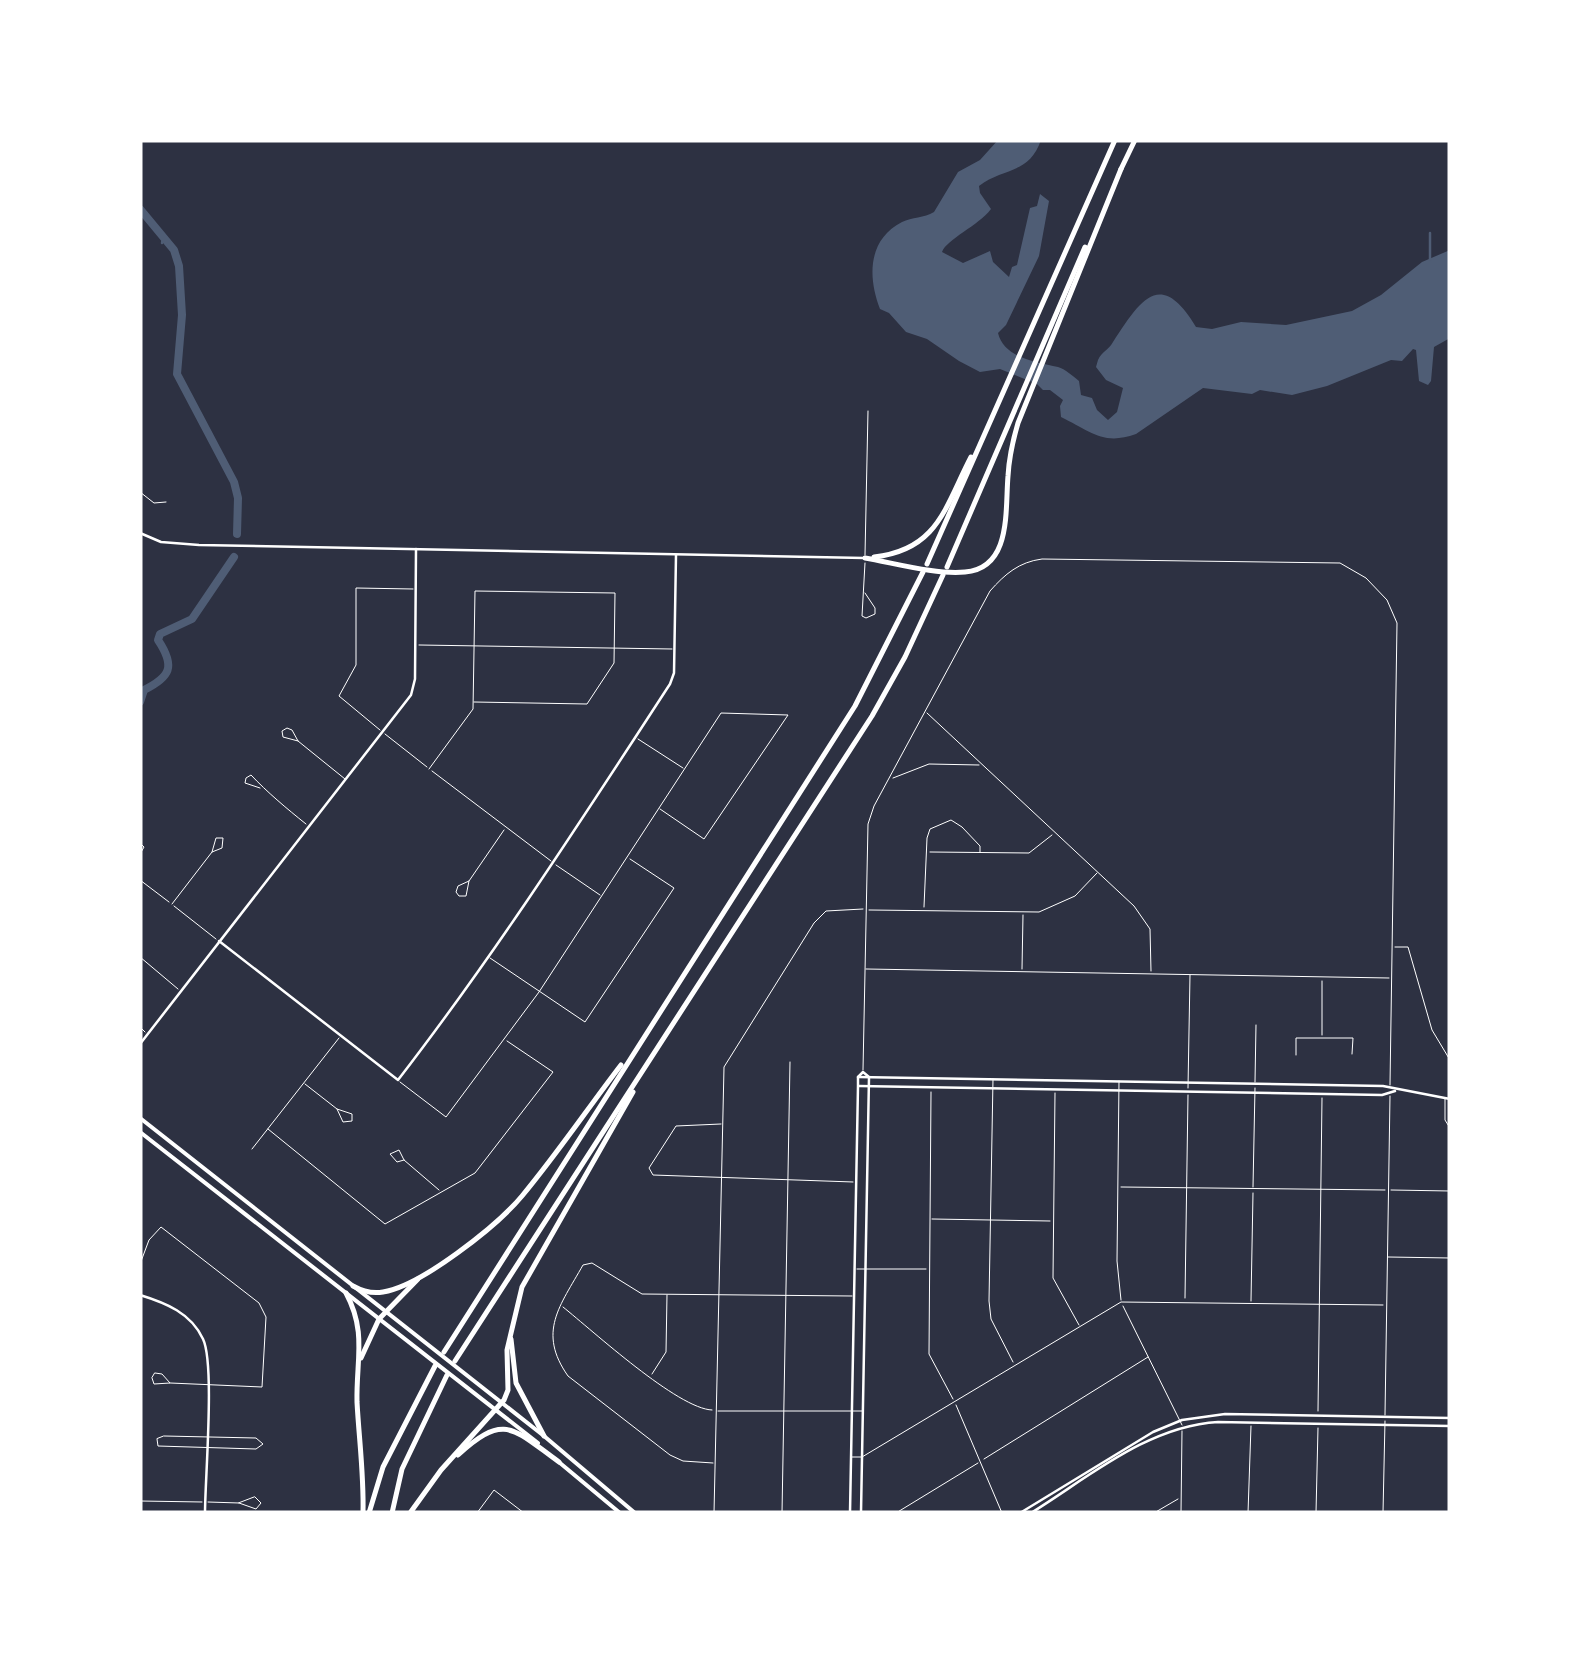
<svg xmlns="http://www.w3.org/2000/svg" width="1590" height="1653" font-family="'Varela Round',sans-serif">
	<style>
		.water { fill: #4f5d75 }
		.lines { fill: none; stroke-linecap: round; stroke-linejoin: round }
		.stream { stroke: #4f5d75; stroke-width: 2.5 }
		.river { stroke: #4f5d75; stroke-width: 8 }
		.service { stroke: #fff; stroke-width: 1 }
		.minor { stroke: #fff; stroke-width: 1 }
		.tertiary { stroke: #fff; stroke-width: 2.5 }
		.primary { stroke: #fff; stroke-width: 4 }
		.motorway { stroke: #fff; stroke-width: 5 }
	</style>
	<rect width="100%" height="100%" fill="#2d3142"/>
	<!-- water -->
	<path class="water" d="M 998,140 L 1041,140 C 1029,175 1003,167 979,186 L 980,193 L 991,209 C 978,226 947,239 942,252 L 963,263 L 990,251 L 993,262 L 1009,277 L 1012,267 L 1017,265 L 1030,208 L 1037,206 L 1040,194 L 1049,201 L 1039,256 L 1006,325 L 998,333 C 1004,358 1036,362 1058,367 C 1065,369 1073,376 1079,381 L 1081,395 L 1092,398 L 1097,410 L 1108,420 L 1117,412 L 1123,388 L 1106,380 L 1096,367 L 1098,360 C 1102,351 1108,351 1113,342 C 1140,301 1160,267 1196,327 L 1212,329 L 1241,322 L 1286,325 L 1352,311 L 1381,295 L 1422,262 L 1450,250 L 1450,338 L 1434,347 L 1431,381 L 1428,385 L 1419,381 L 1416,350 L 1413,349 L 1402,361 L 1391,360 L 1327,386 L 1292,395 L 1260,390 L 1252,394 L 1203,388 L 1136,434 C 1103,446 1090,431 1061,417 L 1060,406 L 1063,400 L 1050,390 L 1043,390 L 1037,384 L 1000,369 L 980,372 L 959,361 L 927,339 L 906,332 L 889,313 L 880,309 C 868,278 867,240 902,222 C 912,217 924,218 934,212 L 958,172 L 980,160 Z"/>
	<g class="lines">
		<!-- stream -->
		<g class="stream">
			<polyline points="162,243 163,238"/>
			<polyline points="1430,260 1430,233"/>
		</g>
		<!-- river -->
		<g class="river">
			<polyline points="140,209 174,250 179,266 182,315 177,374 234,482 238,498 237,534"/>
			<path d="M 140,702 L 144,690 C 170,677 176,667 158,640 L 160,634 L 192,619 L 234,557"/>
		</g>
		<!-- service -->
		<polyline class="service" points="865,593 875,608 875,614 866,618 862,616 865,563"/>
		<!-- minor -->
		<g class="minor">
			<polyline points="140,492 154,503 166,502"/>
			<polyline points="865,555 868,411"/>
			<polyline points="419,645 672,649"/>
			<polyline points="927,713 1134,906 1150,929 1151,971"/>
			<polyline points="380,730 339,696 356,665 356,588 413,589"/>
			<polyline points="385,734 427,767"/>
			<polyline points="638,739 683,768"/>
			<polyline points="298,741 283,737 282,731 287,728 292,730 298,741 345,779"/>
			<polyline points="429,769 473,709 475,591 615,593 614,663 587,704 474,702"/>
			<polyline points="432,771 551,861"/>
			<polyline points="893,778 929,764 979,765"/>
			<path d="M 260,788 L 245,783 L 246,778 L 251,775 C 267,792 286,808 306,824"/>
			<polyline points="140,843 144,847 140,854"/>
			<polyline points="930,852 1029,853 1052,835"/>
			<polyline points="556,865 600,895"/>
			<polyline points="140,880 169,902"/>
			<polyline points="469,881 466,896 459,896 456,892 458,886 469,881 504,830"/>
			<polyline points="172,904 212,852 222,848 223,838 216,838 212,852"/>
			<polyline points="174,906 216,939"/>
			<polyline points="924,907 927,838 930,829 951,820 962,827 980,846 980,852"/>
			<polyline points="869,910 1039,912 1075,896 1097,873"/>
			<polyline points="1395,947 1408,947 1432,1030 1450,1060"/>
			<polyline points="140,957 178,989"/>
			<polyline points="490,958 585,1022 674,888 630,859"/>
			<polyline points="866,969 1389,978"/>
			<polyline points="1022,969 1023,915"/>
			<polyline points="140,1027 145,1032"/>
			<polyline points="1322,1035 1322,981"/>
			<polyline points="1296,1055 1296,1038 1353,1038 1352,1054"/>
			<path d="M 863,1070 L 868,824 L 874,806 L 990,591 C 1005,574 1019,562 1042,559 L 1340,563 L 1366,578 L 1387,600 L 1397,623 L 1390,1085"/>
			<polyline points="993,1079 989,1301 991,1319 1013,1362"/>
			<polyline points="1119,1081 1117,1261 1121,1300"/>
			<polyline points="400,1082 446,1117 539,992 721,713 788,715 704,839 660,809"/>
			<polyline points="1255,1082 1256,1025"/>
			<polyline points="305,1084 337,1109 352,1114 352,1121 343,1122 337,1109"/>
			<polyline points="1188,1088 1190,975"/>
			<polyline points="931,1092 929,1354 953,1399"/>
			<polyline points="1055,1093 1053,1278 1079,1325"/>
			<polyline points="1445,1098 1445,1120 1450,1128"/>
			<polyline points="721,1124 676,1126 649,1168 653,1175 853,1182"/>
			<polyline points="268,1129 385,1224 475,1173 553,1072 507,1041"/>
			<polyline points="252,1149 339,1038"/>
			<polyline points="404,1160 397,1162 390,1154 399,1150 404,1160 439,1190"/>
			<polyline points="1121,1187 1385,1190"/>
			<polyline points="1253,1187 1255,1088"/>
			<polyline points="1391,1190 1450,1191"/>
			<polyline points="932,1219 1050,1221"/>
			<polyline points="1388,1257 1450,1258"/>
			<polyline points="140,1264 149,1240 161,1227 259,1303 266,1317 262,1387 170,1383"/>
			<polyline points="857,1269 926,1269"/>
			<polyline points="1185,1298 1188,1095"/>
			<polyline points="1251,1301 1253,1193"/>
			<polyline points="1123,1306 1182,1425"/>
			<path d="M 563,1307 C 593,1331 678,1409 712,1410"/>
			<polygon points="155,1373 162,1374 170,1383 154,1384 152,1378"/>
			<polyline points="652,1374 666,1352 667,1295"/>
			<polyline points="956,1405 1002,1513"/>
			<polyline points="718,1411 862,1411"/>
			<polyline points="1318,1411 1322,1098"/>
			<polyline points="1385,1415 1390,1096"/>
			<polygon points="164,1436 256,1438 263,1444 256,1449 158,1446 157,1439"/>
			<polyline points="852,1457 862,1457 1121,1302 1383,1305"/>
			<polyline points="984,1459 1148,1357"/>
			<path d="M 713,1463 L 683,1461 L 670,1455 L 568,1376 C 537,1332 560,1306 583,1265 L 592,1263 L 642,1294 L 852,1296"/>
			<polygon points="255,1497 261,1503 256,1509 239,1503"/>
			<polyline points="140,1501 202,1502"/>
			<polyline points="208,1502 239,1503"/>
			<polyline points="477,1513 494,1490 524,1513"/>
			<polyline points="714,1513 724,1067 814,923 826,911 863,909"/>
			<polyline points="782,1513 790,1062"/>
			<polyline points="896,1513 978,1463"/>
			<polyline points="1154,1513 1178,1499"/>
			<polyline points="1181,1513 1182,1431"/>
			<polyline points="1248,1513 1251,1426"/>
			<polyline points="1316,1513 1318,1428"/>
			<polyline points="1383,1513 1385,1421"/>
		</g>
		<!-- tertiary -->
		<g class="tertiary">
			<polyline points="140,533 161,542 199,545 864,558"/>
			<path d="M 219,941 L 398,1080 C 496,953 582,819 670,684 L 674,673 L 676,555"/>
			<polyline points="140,1044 411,695 415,679 416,549"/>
			<polyline points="858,1077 1383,1086 1450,1099"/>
			<polyline points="859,1086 1382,1095 1395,1091"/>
			<path d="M 140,1295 C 166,1303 191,1313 203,1339 C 215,1364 205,1479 205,1513"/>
			<polyline points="850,1513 858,1086 858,1077 863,1072 869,1077 861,1513"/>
			<polyline points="1020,1513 1153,1432 1182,1420 1225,1414 1450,1418"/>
			<path d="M 1031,1513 C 1089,1477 1148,1426 1218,1422 L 1450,1426"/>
		</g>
		<!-- primary -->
		<g class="primary">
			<polyline points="140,1118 544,1436 635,1513"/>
			<polyline points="140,1132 538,1443"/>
			<polyline points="560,1463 620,1513"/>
		</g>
		<!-- motorway -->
		<g class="motorway">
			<polyline points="1121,169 1135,140"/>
			<path d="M 874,557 C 938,550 945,507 971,457"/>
			<path d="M 865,558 C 894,563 937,575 965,572 C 1012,568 1005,510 1008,476 C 1009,458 1013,440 1018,423 L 1121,169"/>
			<polyline points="927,564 1115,140"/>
			<polyline points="947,567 1085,247"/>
			<path d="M 353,1286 C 362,1291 372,1294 383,1292 C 421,1286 497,1226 522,1196 C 557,1154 588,1108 621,1065"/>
			<path d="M 346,1293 C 367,1332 356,1360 357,1402 C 359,1439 364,1475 363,1513"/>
			<polyline points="511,1339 516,1383 544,1436"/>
			<polyline points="444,1352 855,706 923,572"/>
			<polyline points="361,1358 379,1319 418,1279"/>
			<polyline points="455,1361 872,716 905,657 943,575"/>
			<path d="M 458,1455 C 505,1412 513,1429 559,1462"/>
			<polyline points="369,1513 383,1467 435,1366"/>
			<polyline points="392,1513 402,1469 447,1375"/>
			<polyline points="410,1513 441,1470 504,1400 508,1390 507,1350 522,1287 633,1092"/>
		</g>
	</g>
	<!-- border -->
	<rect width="1590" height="1653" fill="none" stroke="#ffffff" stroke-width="285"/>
</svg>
